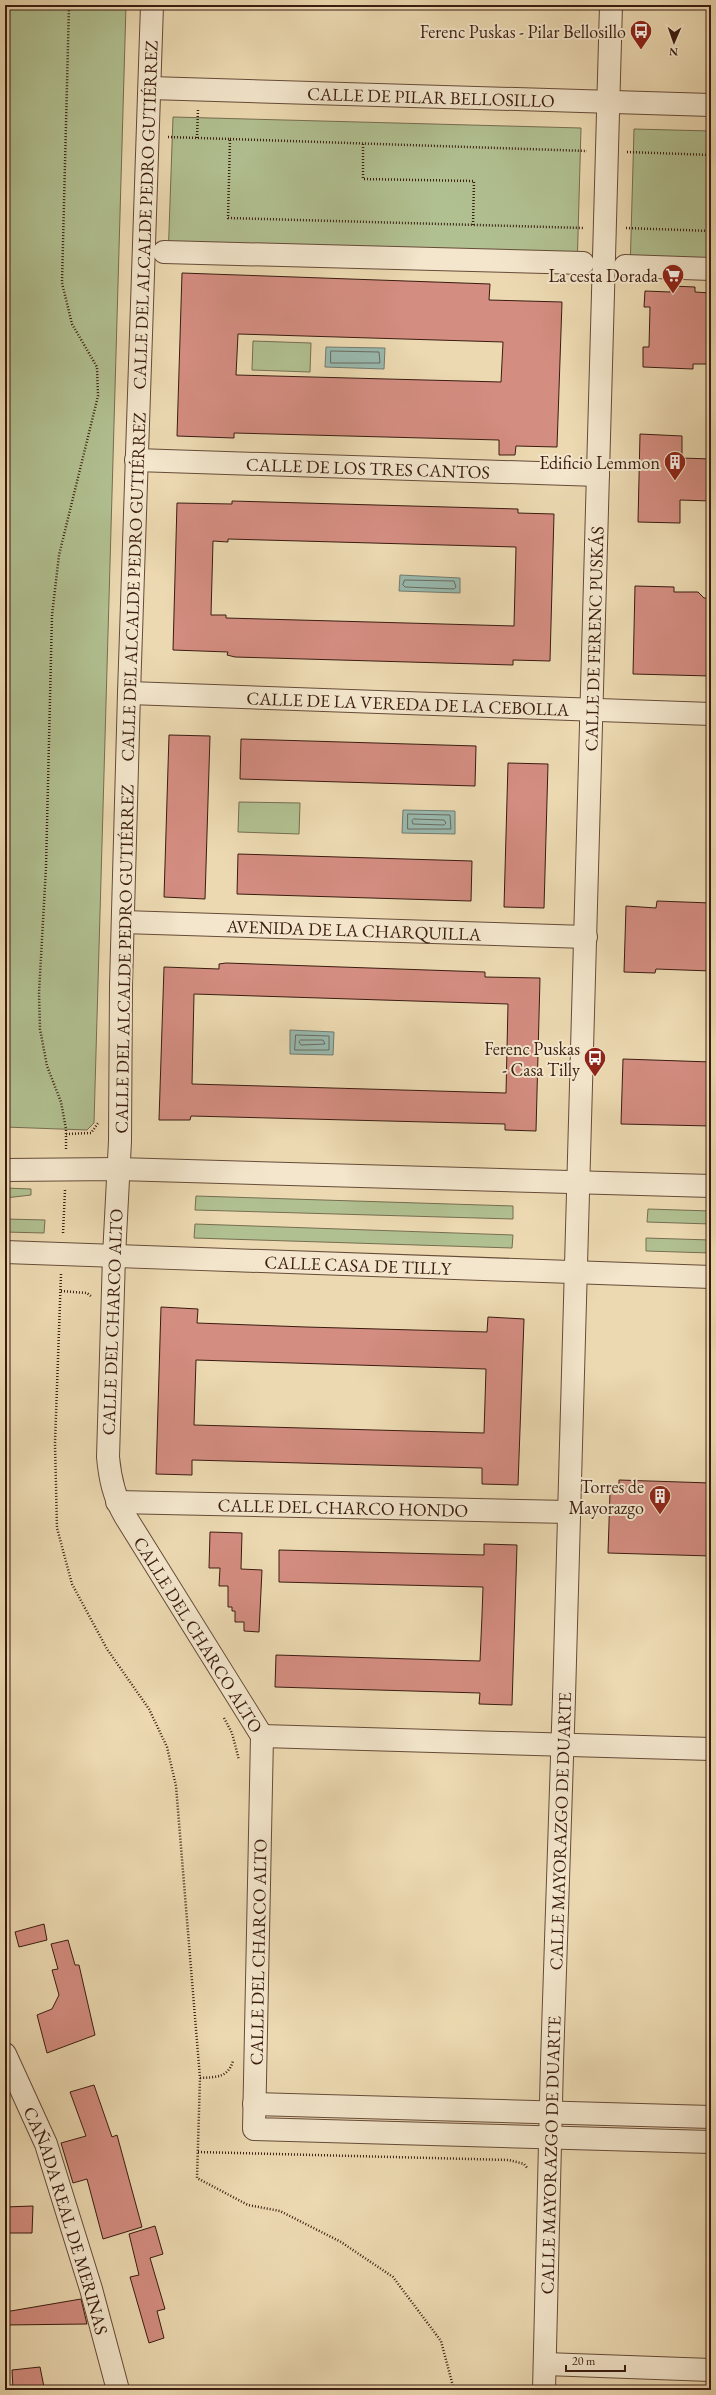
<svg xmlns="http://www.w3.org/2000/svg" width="716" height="2395" font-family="'EB Garamond',serif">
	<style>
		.green { fill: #b1c091; stroke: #766e50 }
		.water { fill: #99baaf; stroke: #737b6f }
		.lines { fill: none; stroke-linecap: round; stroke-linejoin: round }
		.shore { stroke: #6a6b60; stroke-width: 1 }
		.building { fill: #d48d81; stroke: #3a1c10; fill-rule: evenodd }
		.minor-casing { stroke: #664b38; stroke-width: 24 }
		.path { stroke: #3a1c10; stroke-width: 2.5; stroke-dasharray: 1 2; stroke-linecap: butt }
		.minor { stroke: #f3e6cc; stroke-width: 22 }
		.labels { text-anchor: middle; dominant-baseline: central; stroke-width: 4; stroke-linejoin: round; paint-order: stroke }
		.poi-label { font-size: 18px; fill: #3a1c10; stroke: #f3e6cc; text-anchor: end }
		.street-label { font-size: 18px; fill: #3a1c10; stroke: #f3e6cc }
	</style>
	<rect width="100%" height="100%" fill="#ecd9b1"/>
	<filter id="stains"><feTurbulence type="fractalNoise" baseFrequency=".005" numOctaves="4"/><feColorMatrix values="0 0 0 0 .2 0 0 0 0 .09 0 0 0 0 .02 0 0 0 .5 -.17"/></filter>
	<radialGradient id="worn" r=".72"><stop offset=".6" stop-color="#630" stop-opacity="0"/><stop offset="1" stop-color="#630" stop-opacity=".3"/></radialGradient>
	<!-- green -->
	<g class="green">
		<polygon points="5,5 126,5 94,1123 87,1130 5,1127"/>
		<polygon points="173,117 581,128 577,271 168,260"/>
		<polygon points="634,129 711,131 711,276 630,273"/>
		<polygon points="253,341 311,343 310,372 252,370"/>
		<polygon points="239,802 300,803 299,834 238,832"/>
		<polygon points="5,1188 31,1189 31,1195 5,1198"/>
		<polygon points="196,1196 513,1206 513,1219 195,1210"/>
		<polygon points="648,1209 711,1211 711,1224 647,1222"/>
		<polygon points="5,1219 45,1220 44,1233 5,1232"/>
		<polygon points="195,1224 513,1235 512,1248 194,1238"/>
		<polygon points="646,1238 711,1240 711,1253 646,1251"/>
	</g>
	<!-- water -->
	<g class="water">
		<polygon points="326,347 385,348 384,369 325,367"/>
		<polygon points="400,575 460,578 460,593 399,591"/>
		<polygon points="403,810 455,811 455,834 402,833"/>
		<polygon points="290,1030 334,1032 333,1055 290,1054"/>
	</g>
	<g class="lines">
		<!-- shore -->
		<g class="shore">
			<polygon points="331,351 379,352 380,363 331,363"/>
			<polygon points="405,580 454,581 456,587 454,589 405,587 403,585"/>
			<polygon points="408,814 450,815 451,829 408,829"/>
			<polygon points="414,819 444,820 446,823 444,825 413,824 412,821"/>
			<polygon points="296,1035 329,1036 329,1050 295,1050"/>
			<polygon points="301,1040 323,1040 325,1044 301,1045 299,1042"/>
		</g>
	</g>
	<!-- building -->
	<g class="building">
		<path d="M 182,273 L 490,284 L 489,300 L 562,302 L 557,447 L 516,446 L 515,455 L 499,455 L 499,440 L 234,433 L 234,438 L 177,436 ZM 238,334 L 503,342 L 501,382 L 236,375 Z"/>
		<polygon points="671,286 695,287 695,292 711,293 711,364 693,364 693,369 643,367 643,347 649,347 650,307 644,307 645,291 670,292"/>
		<polygon points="640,434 682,436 682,458 711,459 711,501 680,500 680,523 638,522"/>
		<path d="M 232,501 L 518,509 L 518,513 L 554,514 L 550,661 L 513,660 L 513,665 L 235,657 L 227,655 L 228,652 L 173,650 L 177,503 L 232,504 ZM 228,539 L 516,547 L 514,626 L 226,618 L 226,615 L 211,615 L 213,541 L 228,542 Z"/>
		<polygon points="635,586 674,587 674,592 698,592 704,598 711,598 711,676 633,674"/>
		<polygon points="169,735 210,736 205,899 164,897"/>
		<polygon points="241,739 476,746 475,786 240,779"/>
		<polygon points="508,763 548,764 544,908 504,907"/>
		<polygon points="238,854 472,861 471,901 237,894"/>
		<polygon points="657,901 711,903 711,971 656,969 655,973 624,972 626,906 656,908"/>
		<path d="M 226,963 L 485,972 L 485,977 L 540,978 L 536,1131 L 505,1130 L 505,1124 L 191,1116 L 190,1120 L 159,1120 L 164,967 L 219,969 L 219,964 ZM 194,994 L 508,1004 L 506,1093 L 192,1084 Z"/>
		<polygon points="623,1059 711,1062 711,1126 621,1124"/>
		<path d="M 161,1307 L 198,1309 L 197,1323 L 306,1327 L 487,1332 L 488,1317 L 524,1319 L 518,1485 L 482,1484 L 482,1468 L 192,1460 L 192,1475 L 156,1474 ZM 196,1360 L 486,1369 L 484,1433 L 194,1425 Z"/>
		<polygon points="619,1480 711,1483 711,1556 608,1553 610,1493 615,1493 615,1488 619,1488"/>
		<polygon points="210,1532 242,1533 241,1569 262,1570 259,1632 244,1631 244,1622 235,1622 235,1611 232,1611 232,1607 228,1607 228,1586 219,1586 220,1568 209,1568"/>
		<polygon points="484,1544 517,1545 512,1705 479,1704 480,1693 275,1687 276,1655 480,1661 482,1615 483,1587 279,1582 279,1550 484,1555"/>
		<polygon points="44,1924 47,1940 19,1947 15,1932"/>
		<polygon points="68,1940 75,1965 79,1965 95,2035 47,2053 37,2015 52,2009 59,1995 52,1970 58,1969 51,1944"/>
		<polygon points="94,2085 112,2137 117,2135 142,2227 103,2239 87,2179 73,2183 61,2143 86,2136 70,2092"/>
		<polygon points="33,2206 32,2233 5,2233 5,2207"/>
		<polygon points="155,2226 163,2254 150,2258 165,2309 157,2311 164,2338 149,2343 130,2277 139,2275 129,2234"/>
		<polygon points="81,2299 87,2324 5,2325 5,2312"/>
		<polygon points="40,2367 44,2387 13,2390 12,2370"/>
	</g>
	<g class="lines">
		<!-- minor casing -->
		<g class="minor-casing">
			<g id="minor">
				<path id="s1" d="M 152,5 L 129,693 L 121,985 L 120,1141 L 114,1256 L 108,1457 C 110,1479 114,1497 125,1516 L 262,1736 L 254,2129 L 711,2142"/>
				<path id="s2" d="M 150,88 L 711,105"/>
				<polyline points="164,252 583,263"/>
				<polyline points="625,266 711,269"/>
				<path id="s3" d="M 136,460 L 598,475"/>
				<path id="s4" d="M 129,693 L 711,714"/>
				<path id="s5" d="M 123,922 L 586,937"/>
				<polyline points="5,1170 118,1169 711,1186"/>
				<path id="s6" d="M 5,1252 L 711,1277"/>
				<path id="s7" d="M 117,1502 L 569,1512"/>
				<polyline points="262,1736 711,1749"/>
				<path id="s8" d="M 5,2054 L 46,2144 L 91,2289 L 118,2390"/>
				<polyline points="254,2104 711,2117"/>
				<polyline points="545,2364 711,2370"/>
				<path id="s9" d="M 544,2390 L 552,2062 L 564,1697 L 611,5"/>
			</g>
		</g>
		<!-- path -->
		<g class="path">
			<polyline points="168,137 230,139 228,218 584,228"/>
			<polyline points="197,138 198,109"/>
			<polyline points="230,139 587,151"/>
			<polyline points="363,144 363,179 474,181 473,225"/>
			<polyline points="627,152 711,155"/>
			<polyline points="626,228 711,231"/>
			<polyline points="66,1134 91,1133 98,1123"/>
			<polyline points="66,1149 66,1129 61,1102 47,1066 40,1029 39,993 46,867 52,615 59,555 98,396 97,367 72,324 62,283 69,5"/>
			<polyline points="63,1233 65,1190"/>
			<polyline points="61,1274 55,1443 57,1528 72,1584 107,1649 149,1709 167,1747 176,1786 200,2078 197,2178 248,2205 280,2211 341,2242 393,2277 441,2341 454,2390"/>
			<polyline points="61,1291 87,1293 92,1297"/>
			<polyline points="224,1718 232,1733 239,1760"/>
			<path d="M 200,2078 C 216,2077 228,2078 233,2061"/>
			<polyline points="198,2152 509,2160 524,2164 528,2169"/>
		</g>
		<!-- minor -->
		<use href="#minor" class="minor"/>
	</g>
	<!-- icons -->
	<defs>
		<g id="bus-pin" transform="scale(1.15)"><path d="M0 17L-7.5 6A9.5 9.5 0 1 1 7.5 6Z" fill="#8f2418" stroke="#f3e6cc"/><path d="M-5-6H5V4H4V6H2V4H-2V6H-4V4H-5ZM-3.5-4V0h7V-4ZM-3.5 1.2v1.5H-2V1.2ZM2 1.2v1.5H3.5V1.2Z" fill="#fff"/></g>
		<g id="supermarket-pin" transform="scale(1.15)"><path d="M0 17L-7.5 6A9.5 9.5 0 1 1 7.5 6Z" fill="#8f2418" stroke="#f3e6cc"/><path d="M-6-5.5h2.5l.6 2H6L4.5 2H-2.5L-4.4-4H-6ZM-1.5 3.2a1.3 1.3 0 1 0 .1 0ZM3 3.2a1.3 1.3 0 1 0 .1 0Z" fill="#fff"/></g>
		<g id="building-pin" transform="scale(1.15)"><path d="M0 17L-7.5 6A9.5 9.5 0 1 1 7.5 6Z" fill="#8f2418" stroke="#f3e6cc"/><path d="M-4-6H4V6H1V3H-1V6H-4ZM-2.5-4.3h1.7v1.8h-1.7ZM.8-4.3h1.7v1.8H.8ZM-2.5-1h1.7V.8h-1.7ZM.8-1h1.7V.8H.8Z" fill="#fff"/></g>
	</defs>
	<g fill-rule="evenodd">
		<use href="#bus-pin" x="641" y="31"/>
		<use href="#supermarket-pin" x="673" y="275"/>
		<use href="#building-pin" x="675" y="462"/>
		<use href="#bus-pin" x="595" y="1058"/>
		<use href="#building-pin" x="660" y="1496"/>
	</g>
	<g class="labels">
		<!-- poi labels -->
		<g class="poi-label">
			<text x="626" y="31">Ferenc Puskas - Pilar Bellosillo</text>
			<text x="658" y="275">La cesta Dorada</text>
			<text x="660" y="462">Edificio Lemmon</text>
			<text x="580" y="1048">Ferenc Puskas<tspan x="580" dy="21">- Casa Tilly</tspan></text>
			<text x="644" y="1486">Torres de<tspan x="644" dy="21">Mayorazgo</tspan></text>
		</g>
		<!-- street labels -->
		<g class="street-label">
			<text stroke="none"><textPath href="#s2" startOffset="281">CALLE DE PILAR BELLOSILLO</textPath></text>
			<text transform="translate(145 215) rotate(-88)">CALLE DEL ALCALDE PEDRO GUTIÉRREZ</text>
			<text stroke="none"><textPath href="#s3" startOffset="232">CALLE DE LOS TRES CANTOS</textPath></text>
			<text transform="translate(133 587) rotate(-88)">CALLE DEL ALCALDE PEDRO GUTIÉRREZ</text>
			<text stroke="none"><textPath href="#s9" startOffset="1752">CALLE DE FERENC PUSKÁS</textPath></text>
			<text stroke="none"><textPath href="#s4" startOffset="279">CALLE DE LA VEREDA DE LA CEBOLLA</textPath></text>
			<text stroke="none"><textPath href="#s5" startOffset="231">AVENIDA DE LA CHARQUILLA</textPath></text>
			<text transform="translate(124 959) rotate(-89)">CALLE DEL ALCALDE PEDRO GUTIÉRREZ</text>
			<text stroke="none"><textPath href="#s6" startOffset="353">CALLE CASA DE TILLY</textPath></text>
			<text transform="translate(112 1322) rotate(-88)">CALLE DEL CHARCO ALTO</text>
			<text stroke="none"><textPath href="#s7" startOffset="226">CALLE DEL CHARCO HONDO</textPath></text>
			<text stroke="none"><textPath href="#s1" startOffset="1654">CALLE DEL CHARCO ALTO</textPath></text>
			<text stroke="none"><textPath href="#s9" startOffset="559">CALLE MAYORAZGO DE DUARTE</textPath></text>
			<text transform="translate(258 1952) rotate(-89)">CALLE DEL CHARCO ALTO</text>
			<text stroke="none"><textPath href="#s9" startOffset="235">CALLE MAYORAZGO DE DUARTE</textPath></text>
			<text stroke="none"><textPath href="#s8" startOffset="178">CAÑADA REAL DE MERINAS</textPath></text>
		</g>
	</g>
	<!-- margin -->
	<rect width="716" height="2395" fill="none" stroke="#ecd9b1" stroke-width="20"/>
	<rect x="6" y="6" width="704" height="2383" fill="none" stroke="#3a1c10" stroke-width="2"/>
	<rect x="10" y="10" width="696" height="2375" fill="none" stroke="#3a1c10"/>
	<!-- north arrow -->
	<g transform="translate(674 42) rotate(182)" stroke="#f3e6cc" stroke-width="3" paint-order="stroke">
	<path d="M0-3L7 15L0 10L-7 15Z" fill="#3a1c10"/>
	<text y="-6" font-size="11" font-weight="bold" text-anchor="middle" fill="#3a1c10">N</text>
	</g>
	<!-- scale -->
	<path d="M566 2365v6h59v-6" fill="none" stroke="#3a1c10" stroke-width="2"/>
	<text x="572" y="2365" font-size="12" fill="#3a1c10" stroke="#f3e6cc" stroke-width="3" paint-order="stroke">20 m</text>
	<rect width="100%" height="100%" filter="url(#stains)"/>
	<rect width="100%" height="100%" fill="url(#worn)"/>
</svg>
